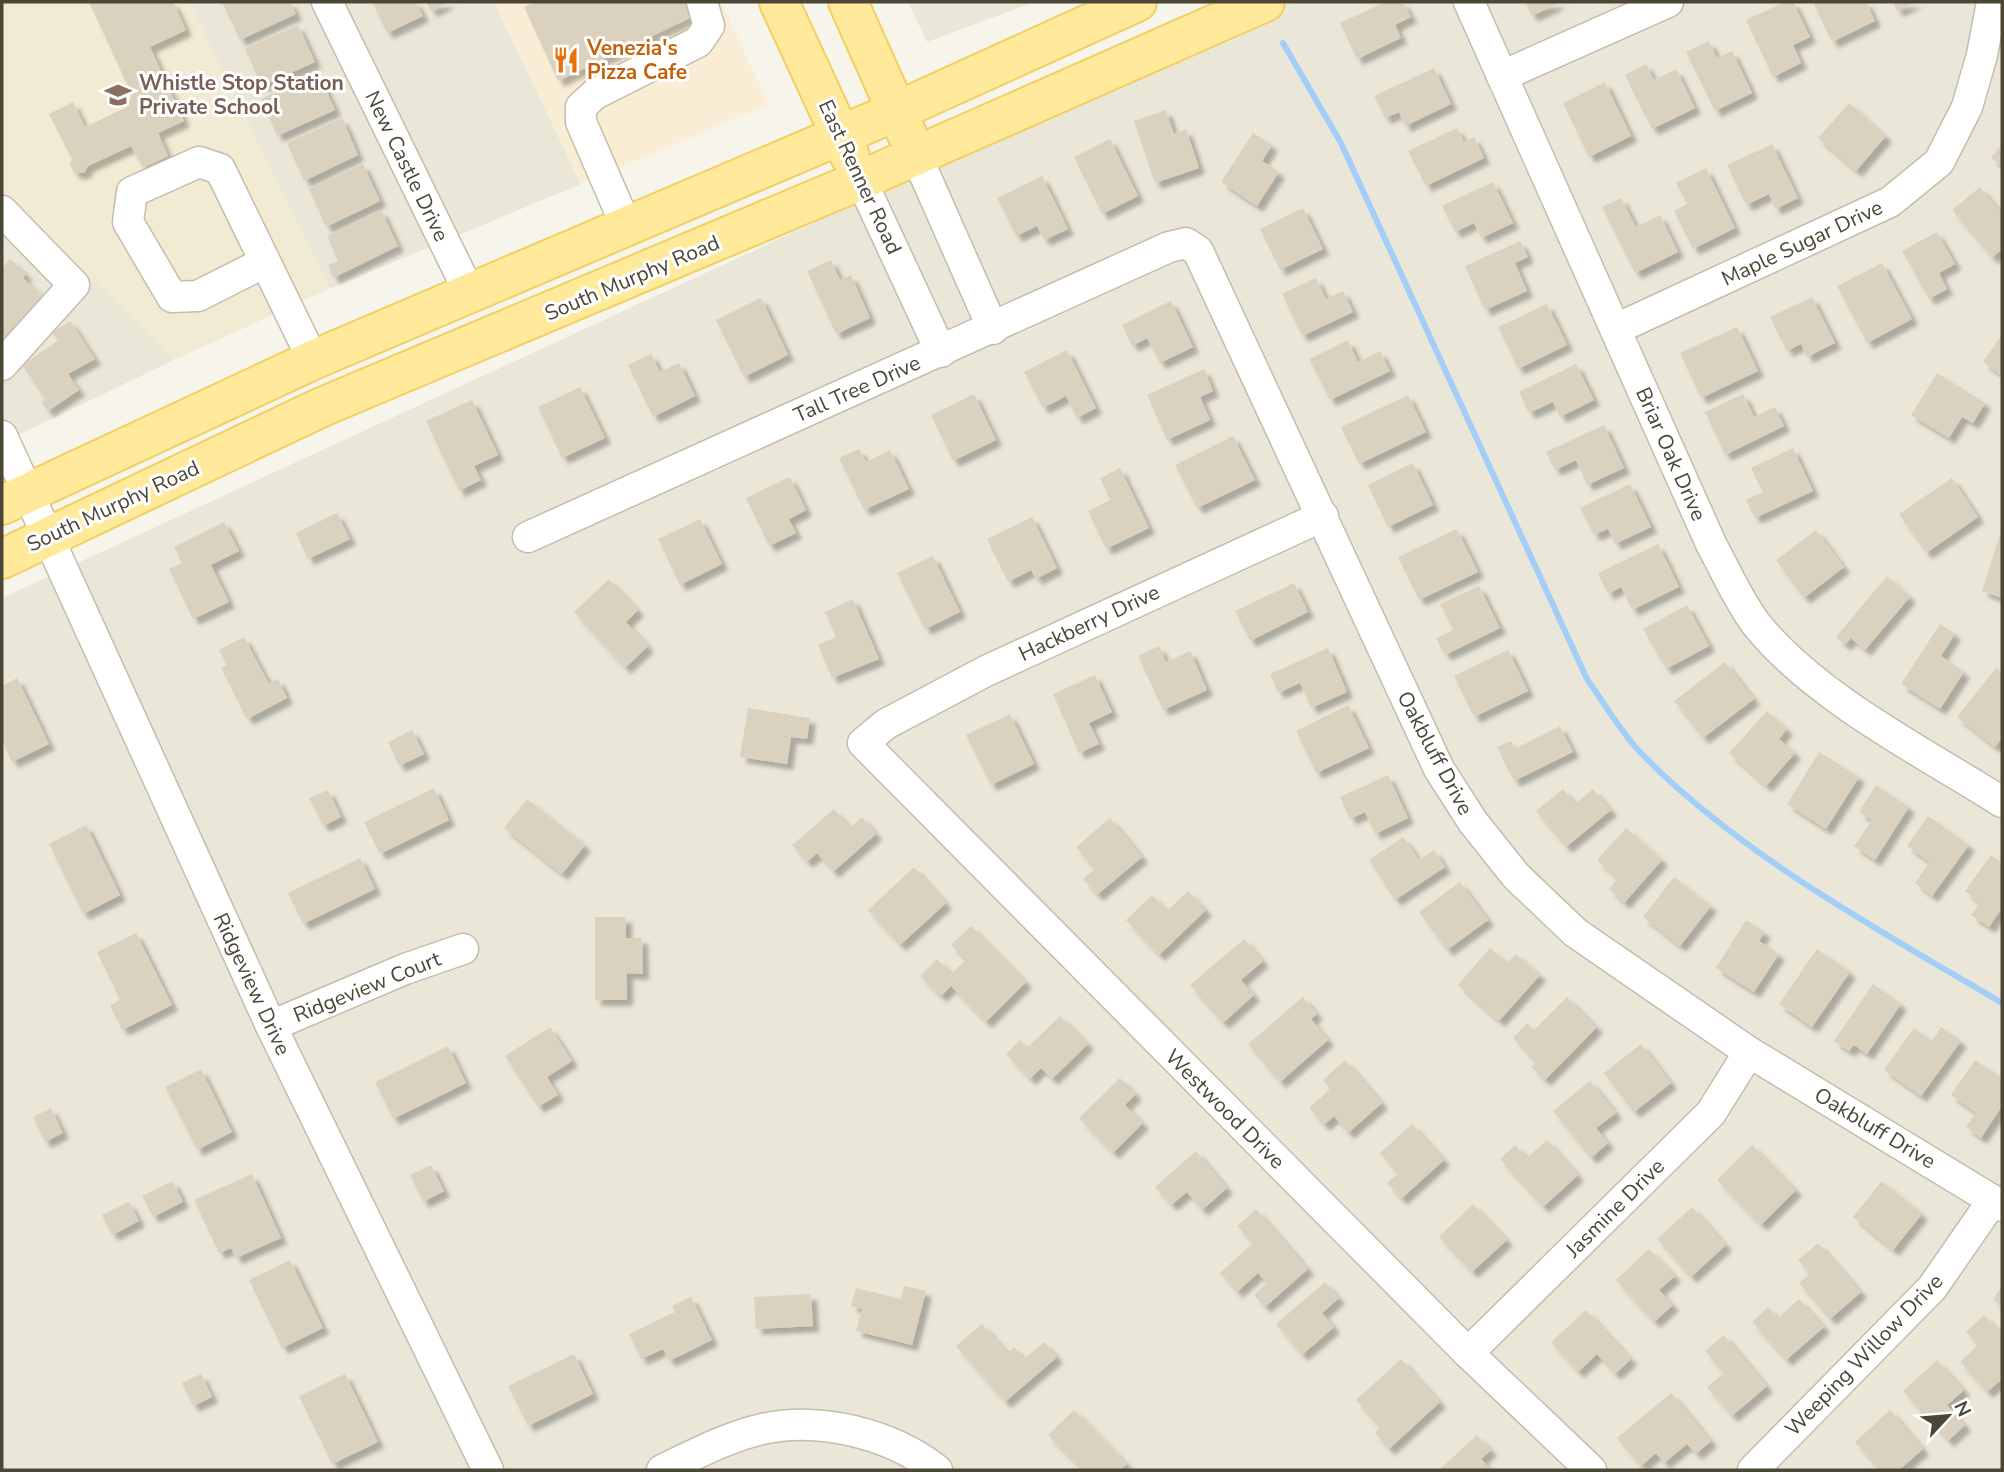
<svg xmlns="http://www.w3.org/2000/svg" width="2004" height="1472" font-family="'Nunito Sans',sans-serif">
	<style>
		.residential { fill: #ebe7d8 }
		.commercial { fill: #f9edd5 }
		.education { fill: #f1ebd3 }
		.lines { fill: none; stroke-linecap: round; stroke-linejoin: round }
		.stream { stroke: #a2cef8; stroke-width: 6 }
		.building { fill: #dad1bf; filter: url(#shadow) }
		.minor-casing { stroke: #c4bdac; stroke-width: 33 }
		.major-casing { stroke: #f0d05f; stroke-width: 42 }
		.minor { stroke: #fff; stroke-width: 30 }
		.major { stroke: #ffea9b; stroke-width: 38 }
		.labels { text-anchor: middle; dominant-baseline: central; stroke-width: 6; stroke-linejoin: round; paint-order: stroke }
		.food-label { font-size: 21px; font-weight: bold; fill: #c56008; stroke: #fff; text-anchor: start }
		.education-label { font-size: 21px; font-weight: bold; fill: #785e54; stroke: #fff; text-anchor: start }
		.street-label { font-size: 21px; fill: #4c4637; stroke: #fff }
	</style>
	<defs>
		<filter id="shadow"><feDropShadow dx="6" dy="6" stdDeviation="2" flood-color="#0004"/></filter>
	</defs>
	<rect width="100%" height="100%" fill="#f7f4eb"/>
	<!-- residential -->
	<g class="residential">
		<polygon points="189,2 494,2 581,184 329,289"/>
		<polygon points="908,2 1034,2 927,42"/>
		<polygon points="1292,2 2002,2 2002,1470 2,1470 2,598"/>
		<polygon points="2,188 174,360 2,443"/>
	</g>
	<!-- commercial -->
	<polygon class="commercial" points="494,2 721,2 769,104 581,184"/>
	<!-- education -->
	<polygon class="education" points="2,2 189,2 329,289 174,360 2,188"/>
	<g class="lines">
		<!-- stream -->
		<path class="stream" d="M 1283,43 L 1341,143 L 1587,679 C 1604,703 1620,731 1640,752 C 1738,854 1881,931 2002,1003"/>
	</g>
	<!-- building -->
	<g class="building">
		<polygon points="89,2 173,2 186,30 150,47 184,121 158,133 168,156 143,168 131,146 88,166 84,173 74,173 70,164 72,159 49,114 73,102 85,127 127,107 132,95"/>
		<polygon points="222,2 290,2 296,14 240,40"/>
		<polygon points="372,2 416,2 423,16 387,33"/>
		<polygon points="426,2 450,2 431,11"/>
		<polygon points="535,2 687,2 694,16 558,81 524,7"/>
		<polygon points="1385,2 1403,2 1411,17 1395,25 1401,38 1357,59 1340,23"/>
		<polygon points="1525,2 1561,2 1532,16"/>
		<polygon points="1785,2 1793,2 1810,37 1793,45 1801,63 1773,77 1746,20"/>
		<polygon points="1813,2 1866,2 1875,21 1832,42"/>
		<polygon points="1893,2 1916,2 1897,11"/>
		<polygon points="298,25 315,62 262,86 245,49"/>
		<polygon points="1709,41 1717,58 1732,51 1752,93 1715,111 1686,52"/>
		<polygon points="1646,64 1654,80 1676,69 1695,108 1652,129 1625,75"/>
		<polygon points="1434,68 1451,104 1405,126 1399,112 1385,118 1374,96"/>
		<polygon points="318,73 335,110 277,136 261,99"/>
		<polygon points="1605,82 1631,136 1589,157 1563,103"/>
		<polygon points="1849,103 1886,136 1856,171 1818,138"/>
		<polygon points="1166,110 1174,134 1186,129 1199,168 1155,183 1134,121"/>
		<polygon points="342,118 358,155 304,181 287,143"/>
		<polygon points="1457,128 1464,142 1474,137 1484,158 1426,186 1408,151"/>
		<polygon points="1253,133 1272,145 1262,161 1279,172 1257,206 1221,182"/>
		<polygon points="1110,139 1138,196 1102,214 1074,157"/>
		<polygon points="1772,144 1798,198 1775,209 1769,194 1746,205 1727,165"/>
		<polygon points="2002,144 2002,166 1991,158"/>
		<polygon points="363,164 380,201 326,227 309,189"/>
		<polygon points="1706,168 1735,228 1693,249 1674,211 1687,204 1676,183"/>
		<polygon points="1042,176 1068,229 1044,240 1037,226 1016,236 997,198"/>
		<polygon points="1493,182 1513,223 1481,238 1474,223 1455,232 1442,206"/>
		<polygon points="1980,187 2002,214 2002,249 1992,258 1952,210"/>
		<polygon points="1621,198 1636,227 1660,215 1678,252 1635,273 1602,207"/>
		<polygon points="1303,208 1323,249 1280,270 1260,229"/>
		<polygon points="381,210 398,246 333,278 328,265 338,261 327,236"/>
		<polygon points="1937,232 1955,264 1939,273 1947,289 1929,299 1902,251"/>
		<polygon points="1520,241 1528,257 1515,263 1527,291 1485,310 1465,266"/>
		<polygon points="10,259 26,274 23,278 43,297 5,338 2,334 2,268"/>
		<polygon points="831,260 840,280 851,275 870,318 836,334 807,271"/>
		<polygon points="1882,263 1912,319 1867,343 1837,286"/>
		<polygon points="1316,278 1326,299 1343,291 1353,312 1302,336 1282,294"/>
		<polygon points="1812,297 1835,343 1807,357 1801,344 1787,351 1770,317"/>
		<polygon points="761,298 788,355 744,377 716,320"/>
		<polygon points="1171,301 1193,347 1160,363 1147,338 1132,346 1122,325"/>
		<polygon points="1547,304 1567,345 1518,369 1498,327"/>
		<polygon points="70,321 95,359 68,374 79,390 48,411 41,402 45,399 22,365 58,341 52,333"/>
		<polygon points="1737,327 1758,371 1701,398 1680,353"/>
		<polygon points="2002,335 2002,376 1983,362"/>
		<polygon points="1348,340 1358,362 1380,351 1390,371 1330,400 1309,359"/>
		<polygon points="1067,350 1096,408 1077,418 1066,396 1043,408 1024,372"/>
		<polygon points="651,354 660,372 679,363 695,396 653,417 628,365"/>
		<polygon points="1576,364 1594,400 1560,417 1553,402 1529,413 1519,392"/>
		<polygon points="1204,369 1213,391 1200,397 1210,420 1167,440 1147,395"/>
		<polygon points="1937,373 1985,403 1973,423 1962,417 1949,438 1911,415"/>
		<polygon points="580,387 605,438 562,458 538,407"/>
		<polygon points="974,394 996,440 953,461 931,415"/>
		<polygon points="1743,394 1754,417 1775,407 1784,426 1725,455 1705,412"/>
		<polygon points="1408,395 1426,432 1359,464 1341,427"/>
		<polygon points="472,400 498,455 474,466 481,480 459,491 426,421"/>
		<polygon points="1604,425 1624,468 1587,485 1576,460 1555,470 1546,452"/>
		<polygon points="1233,436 1255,480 1197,508 1175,465"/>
		<polygon points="1793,448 1813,491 1755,518 1746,500 1763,492 1751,468"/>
		<polygon points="859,449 866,462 890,450 909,489 864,510 839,458"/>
		<polygon points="1413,463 1433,505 1388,527 1368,485"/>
		<polygon points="1120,468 1149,528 1106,549 1088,511 1110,500 1100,478"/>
		<polygon points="790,477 806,510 789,519 796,533 769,546 746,498"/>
		<polygon points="1952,478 1978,517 1926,553 1899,514"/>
		<polygon points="1630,484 1651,527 1615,544 1608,529 1594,535 1580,508"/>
		<polygon points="337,513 350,539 308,559 296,533"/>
		<polygon points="1032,517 1057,568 1036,579 1031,570 1008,582 987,539"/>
		<polygon points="700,519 722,564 680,585 658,539"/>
		<polygon points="224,522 239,551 211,565 229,602 193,619 169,569 182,563 174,547"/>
		<polygon points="2002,528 2002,598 1982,591"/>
		<polygon points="1457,529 1478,572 1419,600 1398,557"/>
		<polygon points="1816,530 1844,567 1804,598 1776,560"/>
		<polygon points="1658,544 1679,587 1632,610 1621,587 1608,594 1598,573"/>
		<polygon points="933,556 960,612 925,629 897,573"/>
		<polygon points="1887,576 1910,597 1865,650 1851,638 1845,645 1836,637"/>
		<polygon points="609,579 638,610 626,622 648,646 625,668 574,612"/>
		<polygon points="1294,583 1308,612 1250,641 1235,611"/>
		<polygon points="1479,586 1500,628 1445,655 1436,638 1453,630 1440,604"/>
		<polygon points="853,599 879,659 832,678 818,645 836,637 825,612"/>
		<polygon points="1687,605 1709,646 1666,669 1643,629"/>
		<polygon points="1940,624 1955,634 1941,656 1964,672 1940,709 1901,684"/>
		<polygon points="244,637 269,684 278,679 287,698 247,719 221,668 227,665 219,650"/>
		<polygon points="1159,646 1166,662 1190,651 1207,690 1163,710 1138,656"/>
		<polygon points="1328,648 1347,692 1311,708 1300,683 1278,693 1270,674"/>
		<polygon points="1508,650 1528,691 1474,717 1454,676"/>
		<polygon points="1725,662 1754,699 1703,738 1674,701"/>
		<polygon points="1996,668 2002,672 2002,738 1995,747 1957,717"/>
		<polygon points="1095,675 1112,712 1089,723 1099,744 1079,753 1053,694"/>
		<polygon points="17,678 49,744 12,762 2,740 2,686"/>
		<polygon points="1348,705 1369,748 1316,773 1296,731"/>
		<polygon points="748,708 810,718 807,739 791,737 787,764 740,757"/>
		<polygon points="1767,711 1787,729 1779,739 1795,753 1766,786 1729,753"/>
		<polygon points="1010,714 1034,764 991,785 966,735"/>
		<polygon points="1560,726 1573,752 1514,781 1497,747 1511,741 1515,749"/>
		<polygon points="412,730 424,754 399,766 388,742"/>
		<polygon points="1819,752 1859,777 1826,829 1787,804"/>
		<polygon points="1388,775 1408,818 1375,834 1365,812 1350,819 1340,797"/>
		<polygon points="1876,785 1909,807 1875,860 1854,846 1872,820 1859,812"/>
		<polygon points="434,788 449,820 380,854 364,822"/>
		<polygon points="1563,789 1575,804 1593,789 1611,810 1566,847 1536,811"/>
		<polygon points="328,790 341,817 323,826 309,798"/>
		<polygon points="527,799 585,845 562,874 504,828"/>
		<polygon points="834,809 850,828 862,817 876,834 833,872 817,853 807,862 792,845"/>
		<polygon points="1928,816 1969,845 1932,896 1915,883 1930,862 1907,846"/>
		<polygon points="1110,818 1142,857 1097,895 1083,879 1095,869 1076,847"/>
		<polygon points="86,825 120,895 83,914 49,844"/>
		<polygon points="1626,828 1662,860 1624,903 1609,889 1618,879 1597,860"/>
		<polygon points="1403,837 1419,860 1434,850 1445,867 1395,900 1369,860"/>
		<polygon points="1991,855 2002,863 2002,908 1989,927 1971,915 1980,903 1965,891"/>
		<polygon points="360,858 375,889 303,924 288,893"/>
		<polygon points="914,867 946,903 900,945 868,910"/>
		<polygon points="1674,877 1711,906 1680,946 1643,917"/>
		<polygon points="1460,882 1488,920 1447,950 1419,912"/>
		<polygon points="1188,891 1206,910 1159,955 1126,920 1152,895 1167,911"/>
		<polygon points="595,917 626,917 626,938 642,938 643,974 627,973 627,1000 595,1000"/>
		<polygon points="1746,920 1765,932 1759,941 1779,954 1754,992 1716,968"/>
		<polygon points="971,926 1026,982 986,1022 951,986 941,996 920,976 937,959 951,974 966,960 951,945"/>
		<polygon points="136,933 172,1005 122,1030 110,1005 120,1000 97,952"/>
		<polygon points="1244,939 1263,961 1241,980 1254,995 1223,1023 1190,985"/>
		<polygon points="1490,948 1507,963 1516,954 1540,975 1499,1021 1458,985"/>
		<polygon points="1817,949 1850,972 1812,1027 1779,1004"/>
		<polygon points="1873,984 1901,1004 1867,1054 1854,1045 1849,1051 1834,1041"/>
		<polygon points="1303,997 1317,1014 1311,1019 1328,1040 1280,1082 1248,1044"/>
		<polygon points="1567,997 1597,1027 1545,1080 1531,1067 1536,1062 1513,1038 1527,1023 1534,1030"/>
		<polygon points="1060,1016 1088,1044 1052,1079 1041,1068 1030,1079 1006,1054 1020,1040 1028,1047"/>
		<polygon points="550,1027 572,1061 547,1077 558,1095 538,1107 505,1056"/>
		<polygon points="1941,1027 1961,1041 1921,1096 1884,1070 1914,1028 1932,1041"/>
		<polygon points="1641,1044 1671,1083 1634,1112 1604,1073"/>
		<polygon points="448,1046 466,1083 393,1119 375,1082"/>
		<polygon points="1345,1060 1382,1103 1348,1133 1334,1116 1324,1125 1309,1108 1330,1089 1323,1080"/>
		<polygon points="1975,1060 2002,1078 2002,1106 1981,1138 1966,1127 1976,1113 1951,1095"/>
		<polygon points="201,1069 232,1132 197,1150 165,1087"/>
		<polygon points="1120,1078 1136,1094 1125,1105 1143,1123 1113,1153 1079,1118"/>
		<polygon points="1590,1081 1616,1113 1596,1128 1608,1143 1591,1158 1553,1111"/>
		<polygon points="51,1108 63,1133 45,1142 33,1117"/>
		<polygon points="1412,1124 1444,1160 1401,1199 1387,1183 1398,1174 1380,1153"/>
		<polygon points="1547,1140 1578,1175 1543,1207 1500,1159 1515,1145 1527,1158"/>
		<polygon points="1752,1145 1796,1190 1761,1225 1717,1180"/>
		<polygon points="1196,1151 1227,1188 1202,1210 1187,1192 1171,1205 1155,1187"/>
		<polygon points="431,1165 444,1191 423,1202 410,1175"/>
		<polygon points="252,1174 281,1238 236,1258 231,1248 219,1253 194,1200"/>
		<polygon points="173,1181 183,1202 153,1217 142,1196"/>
		<polygon points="1882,1181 1922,1214 1893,1250 1853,1217"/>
		<polygon points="129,1202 139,1221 112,1235 102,1215"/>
		<polygon points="1473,1204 1507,1240 1472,1272 1439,1237"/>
		<polygon points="1692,1207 1726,1245 1691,1277 1657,1239"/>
		<polygon points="1256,1209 1308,1269 1265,1307 1254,1295 1267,1283 1258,1273 1237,1292 1220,1273 1253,1243 1237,1226"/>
		<polygon points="1818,1243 1861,1292 1830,1319 1799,1283 1810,1274 1798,1260"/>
		<polygon points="1649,1249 1675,1276 1659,1290 1673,1305 1654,1322 1616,1280"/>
		<polygon points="290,1260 323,1328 282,1348 249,1280"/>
		<polygon points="1325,1282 1339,1298 1322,1313 1334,1327 1302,1355 1276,1324"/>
		<polygon points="2002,1285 2002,1306 1993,1300"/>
		<polygon points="904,1286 926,1291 912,1345 856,1331 862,1309 851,1306 856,1288 901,1299"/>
		<polygon points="811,1294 813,1326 756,1329 754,1297"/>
		<polygon points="691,1297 712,1340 669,1361 663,1349 641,1359 629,1334 675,1312 672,1306"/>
		<polygon points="1799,1299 1824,1327 1786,1360 1752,1322 1768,1307 1778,1318"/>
		<polygon points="1586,1310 1631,1359 1615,1374 1597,1354 1578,1372 1551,1342"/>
		<polygon points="1984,1315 2002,1335 2002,1379 1987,1392 1960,1362 1978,1345 1966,1332"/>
		<polygon points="982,1324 1008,1353 1014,1347 1024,1359 1044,1342 1057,1357 1005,1402 956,1346"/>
		<polygon points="1724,1335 1767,1386 1732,1416 1707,1387 1724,1373 1705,1351"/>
		<polygon points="574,1354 593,1394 528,1426 508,1386"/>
		<polygon points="1401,1359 1440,1402 1389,1449 1375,1433 1380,1428 1356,1400"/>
		<polygon points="1937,1360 1964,1390 1947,1405 1965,1425 1948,1441 1903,1391"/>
		<polygon points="201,1374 212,1397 193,1406 182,1383"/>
		<polygon points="345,1374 378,1442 332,1464 299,1396"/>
		<polygon points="1671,1393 1711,1441 1696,1454 1687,1444 1664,1463 1656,1453 1641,1466 1617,1438"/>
		<polygon points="1074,1410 1127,1464 1120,1470 1083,1470 1048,1435"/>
		<polygon points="1890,1410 1923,1449 1899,1470 1880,1470 1855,1442"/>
		<polygon points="1477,1435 1491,1450 1481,1459 1491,1470 1439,1470"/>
	</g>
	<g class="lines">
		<!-- minor casing -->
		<g class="minor-casing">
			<g id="minor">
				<polyline points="327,2 469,292"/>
				<path d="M 1469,2 L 1712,546 C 1726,571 1739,602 1757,625 C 1816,698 1923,752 2002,802"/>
				<polyline points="1502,76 1668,2"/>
				<polyline points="916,155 993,329"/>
				<polyline points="861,180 941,352"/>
				<polyline points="2,211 74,285 2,365"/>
				<polyline points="627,228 581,122 581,107 595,94 698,42 709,26 702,2"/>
				<polyline points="265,262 198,296 172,297 128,222 132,192 199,162 220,169 313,360"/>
				<polyline points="1616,329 1890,202 1939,162 1967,107 1982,55 1992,2"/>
				<polyline points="2,436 271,1026 488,1470"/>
				<polyline points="1323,516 986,671 886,724 863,743 1468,1353 1591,1470"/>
				<polyline points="528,537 1169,247 1186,243 1198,251 1439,769 1473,822 1516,876 1576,933 1749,1052 2002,1206"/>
				<polyline points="271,1026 405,969 463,949"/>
				<polyline points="1468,1353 1711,1113 1749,1052"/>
				<path d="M 662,1470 C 694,1455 727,1437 762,1429 C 820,1416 891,1434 937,1470"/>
				<polyline points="1753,1470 1932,1288 1993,1200"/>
			</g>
		</g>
		<!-- major casing -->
		<g class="major-casing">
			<g id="major">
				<polyline points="779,2 850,156"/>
				<polyline points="848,2 907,134"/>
				<polyline points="2,505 313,360 897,111 1137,2"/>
				<polyline points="2,559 322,407 861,180 1265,2"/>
			</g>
		</g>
		<!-- minor -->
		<use href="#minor" class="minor"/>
		<!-- major -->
		<use href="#major" class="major"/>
	</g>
	<!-- icons -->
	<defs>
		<g id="restaurant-bare" transform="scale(2.1)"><path d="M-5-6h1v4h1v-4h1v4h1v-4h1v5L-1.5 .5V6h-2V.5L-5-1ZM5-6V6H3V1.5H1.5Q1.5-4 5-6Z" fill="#e8710a" stroke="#fff" stroke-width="2.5" paint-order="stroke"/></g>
		<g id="school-bare" transform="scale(2.1)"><path d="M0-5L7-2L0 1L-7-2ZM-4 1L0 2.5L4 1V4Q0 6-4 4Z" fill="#8d6e63" stroke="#fff" stroke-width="2.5" paint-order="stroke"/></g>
	</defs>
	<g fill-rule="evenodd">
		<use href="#restaurant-bare" x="566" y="60"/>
		<use href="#school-bare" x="118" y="95"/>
	</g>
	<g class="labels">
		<!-- food labels -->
		<g class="food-label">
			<text x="587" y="48">Venezia's<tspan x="587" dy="24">Pizza Cafe</tspan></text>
		</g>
		<!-- education labels -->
		<g class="education-label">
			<text x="139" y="83">Whistle Stop Station<tspan x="139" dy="24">Private School</tspan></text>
		</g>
		<!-- street labels -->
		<g class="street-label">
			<text transform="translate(407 166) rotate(64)">New Castle Drive</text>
			<text transform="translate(860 177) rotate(65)">East Renner Road</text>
			<text transform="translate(1802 243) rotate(-25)">Maple Sugar Drive</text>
			<text transform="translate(632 278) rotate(-23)">South Murphy Road</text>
			<text transform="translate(857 389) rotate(-24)">Tall Tree Drive</text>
			<text transform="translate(1671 454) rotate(66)">Briar Oak Drive</text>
			<text transform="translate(113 506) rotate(-25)">South Murphy Road</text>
			<text transform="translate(1089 623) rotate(-25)">Hackberry Drive</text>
			<text transform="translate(1435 753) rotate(62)">Oakbluff Drive</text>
			<text transform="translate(252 984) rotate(65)">Ridgeview Drive</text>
			<text transform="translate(367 987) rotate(-22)">Ridgeview Court</text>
			<text transform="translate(1225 1109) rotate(45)">Westwood Drive</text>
			<text transform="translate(1875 1128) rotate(31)">Oakbluff Drive</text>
			<text transform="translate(1615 1208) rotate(-45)">Jasmine Drive</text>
			<text transform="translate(1864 1355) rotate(-46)">Weeping Willow Drive</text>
		</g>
	</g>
	<!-- border -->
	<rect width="2004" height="1472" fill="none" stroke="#4c4637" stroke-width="7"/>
	<!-- north arrow -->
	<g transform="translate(1948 1416) rotate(64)" stroke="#ffffff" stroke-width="5" paint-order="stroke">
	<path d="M0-5L12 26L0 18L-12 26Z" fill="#4c4637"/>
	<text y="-10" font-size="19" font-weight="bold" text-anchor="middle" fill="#4c4637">N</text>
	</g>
</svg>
